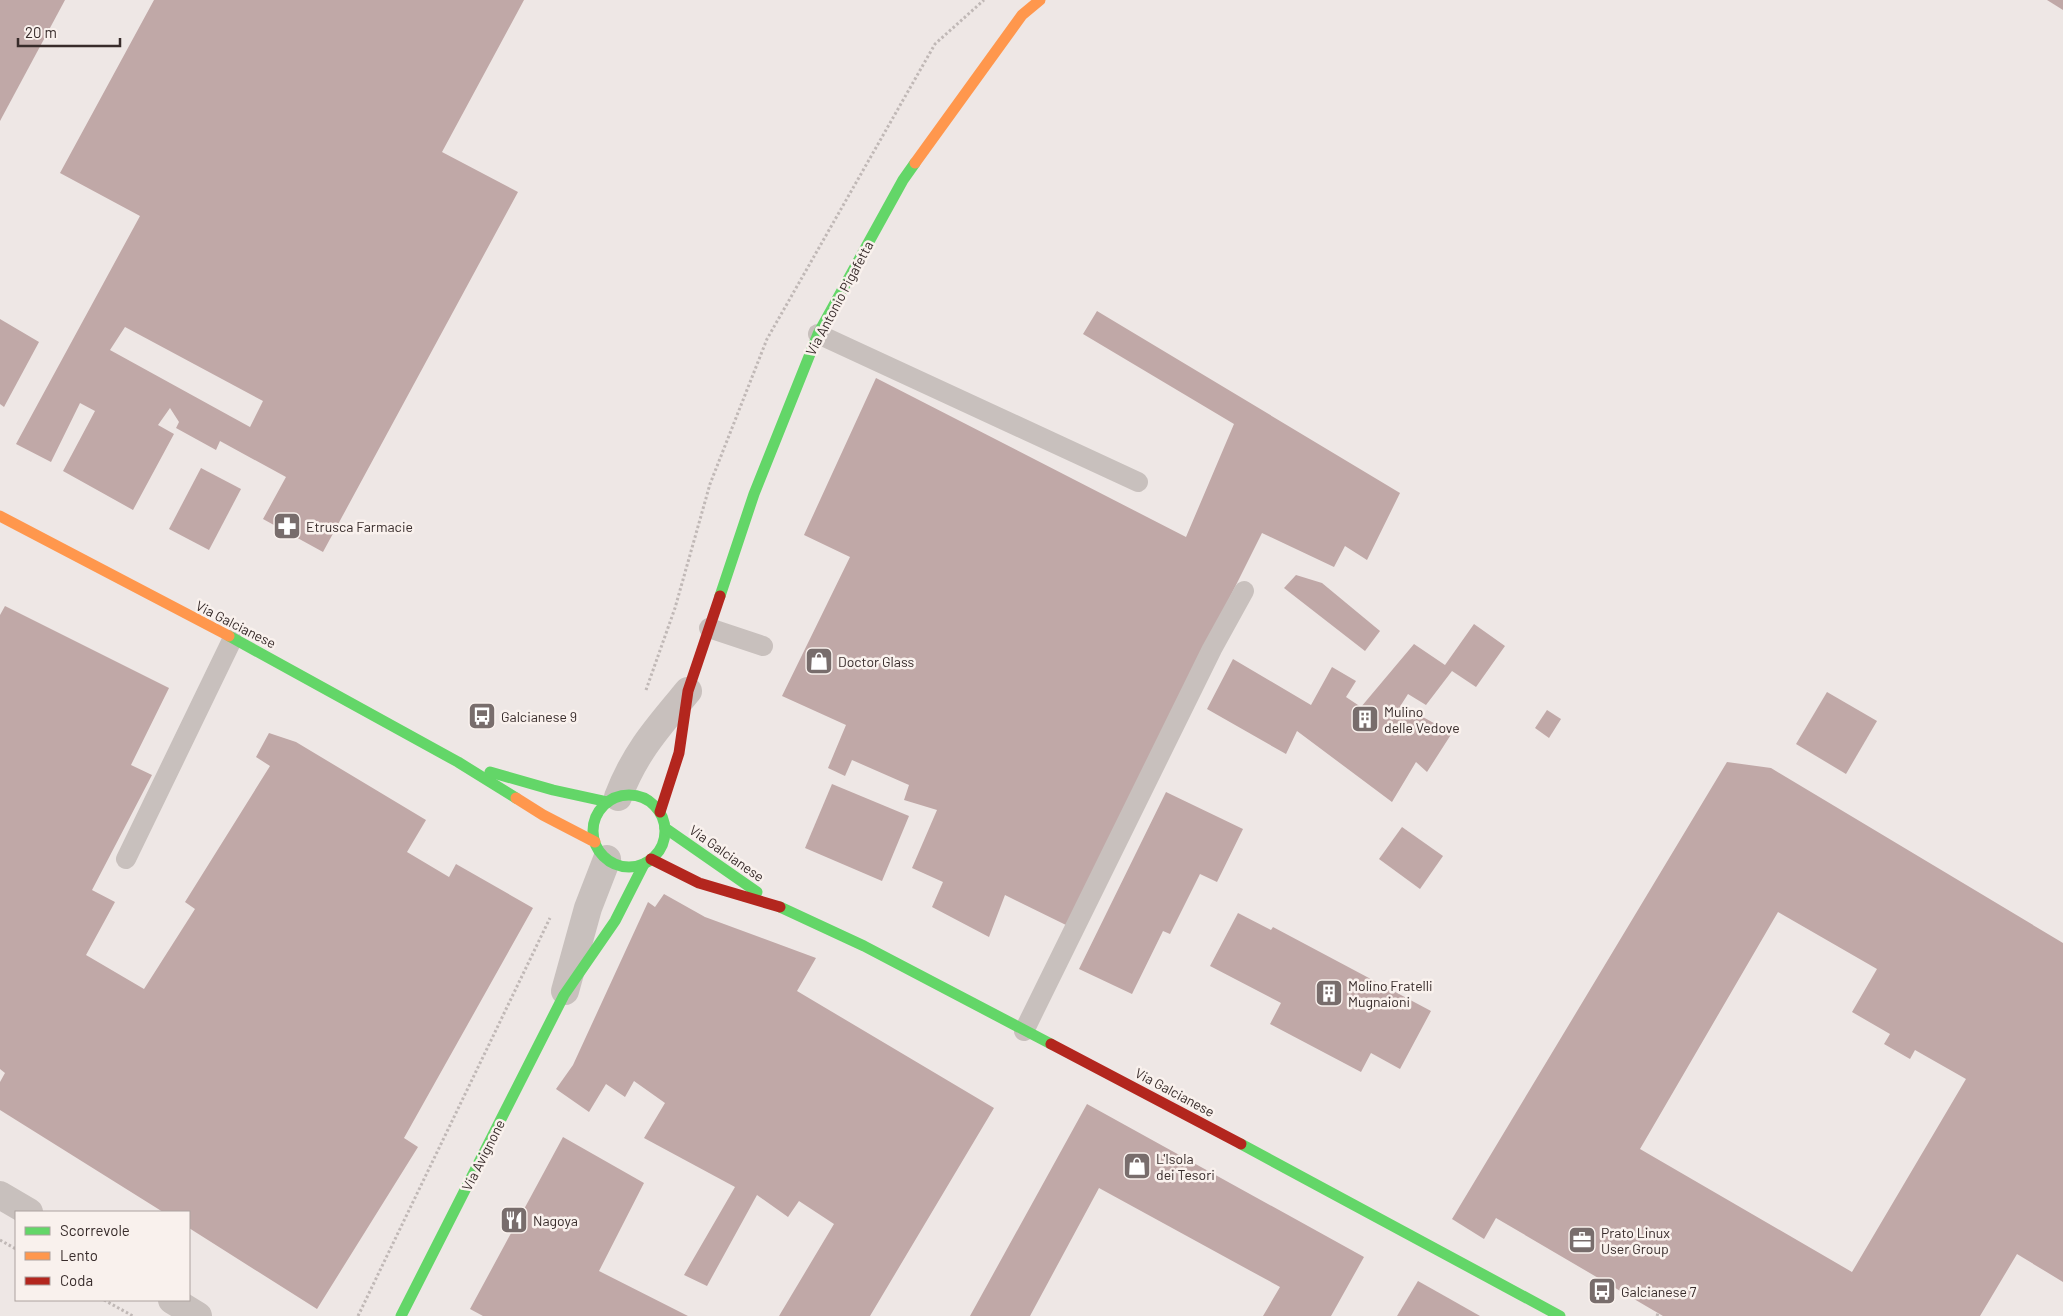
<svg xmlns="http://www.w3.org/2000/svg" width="2063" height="1316" font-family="Barlow,sans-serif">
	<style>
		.building { fill: #c0a8a7; fill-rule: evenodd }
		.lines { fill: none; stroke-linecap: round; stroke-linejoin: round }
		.path { stroke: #c0b8b6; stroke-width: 3; stroke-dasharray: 2.5 2.5; stroke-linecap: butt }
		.lane { stroke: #c8c0bd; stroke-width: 20 }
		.street { stroke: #c8c0bd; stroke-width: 28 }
		.fast { stroke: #63d668; stroke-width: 11 }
		.slow { stroke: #ff974d; stroke-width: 11 }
		.jam { stroke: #b3261e; stroke-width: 11 }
		.labels { text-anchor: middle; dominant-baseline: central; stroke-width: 5; stroke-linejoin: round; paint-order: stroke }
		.street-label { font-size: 14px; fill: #382c2b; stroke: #f9f1ed }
		.poi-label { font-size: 14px; fill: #382c2b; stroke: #f9f1ed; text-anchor: start }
	</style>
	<rect width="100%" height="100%" fill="#eee7e5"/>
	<!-- building -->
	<g class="building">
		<polygon points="0,0 65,0 0,121"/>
		<path d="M 154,0 L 524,0 L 442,152 L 518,192 L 323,552 L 263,519 L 286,477 L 220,441 L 216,450 L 176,428 L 179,422 L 170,408 L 158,425 L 174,434 L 133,510 L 63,471 L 95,411 L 80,403 L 51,462 L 16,444 L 140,216 L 60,173 ZM 125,327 L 263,401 L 250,427 L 110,350 Z"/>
		<polygon points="2047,0 2063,0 2063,10"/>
		<polygon points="1097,311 1400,493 1367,560 1345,546 1334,567 1262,533 1066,925 1005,895 989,937 932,907 943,882 912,868 937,810 904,800 909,785 852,760 845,776 828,768 846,725 782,696 850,557 804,535 876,378 1186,537 1234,424 1083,334"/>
		<polygon points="0,319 39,342 4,407 0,404"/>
		<polygon points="201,468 241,489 209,550 169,529"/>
		<polygon points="1296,575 1322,583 1380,631 1365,651 1284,588"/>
		<polygon points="5,606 169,688 131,765 152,775 92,890 115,902 86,955 144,989 195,909 185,902 270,766 256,757 269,733 296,742 426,820 407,852 449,877 456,864 533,908 404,1138 418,1147 317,1309 189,1228 189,1212 163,1212 0,1110 0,1082 5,1073 0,1069 0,615"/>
		<polygon points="1474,624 1505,646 1476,687 1452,671 1426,705 1408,694 1401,705 1452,733 1427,772 1416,762 1392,802 1297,731 1286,754 1207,709 1233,659 1311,705 1332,667 1356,681 1346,697 1361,707 1414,644 1445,665"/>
		<polygon points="1827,692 1877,721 1846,774 1796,744"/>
		<polygon points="1547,710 1561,719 1549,738 1535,728"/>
		<path d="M 1727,762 L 1771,768 L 2063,943 L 2063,1282 L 2017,1254 L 1980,1316 L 1663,1316 L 1496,1218 L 1484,1239 L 1452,1219 ZM 1778,912 L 1877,969 L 1852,1012 L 1890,1034 L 1884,1044 L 1910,1059 L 1915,1050 L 1966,1079 L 1852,1272 L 1640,1149 Z"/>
		<polygon points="832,784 909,816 882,881 805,848"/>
		<polygon points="1166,792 1243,829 1217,882 1200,874 1170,934 1163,931 1132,994 1079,969"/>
		<polygon points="1402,827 1443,856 1420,889 1379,859"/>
		<polygon points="664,894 705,917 816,958 797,991 994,1108 870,1316 779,1316 834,1224 799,1201 788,1217 757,1195 707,1286 684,1275 735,1187 644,1138 665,1103 634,1081 625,1097 606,1084 589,1112 556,1089 573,1065 648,902 655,907"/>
		<polygon points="1238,913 1271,930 1273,927 1431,1011 1400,1069 1371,1053 1361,1072 1270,1024 1281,1003 1210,966"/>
		<polygon points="1087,1104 1364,1257 1331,1316 1263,1316 1280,1287 1099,1188 1030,1316 970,1316"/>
		<polygon points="563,1137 644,1183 599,1271 688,1316 483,1316 470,1309"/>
		<polygon points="1418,1281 1450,1299 1480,1316 1397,1316"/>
	</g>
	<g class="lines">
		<!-- path -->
		<g class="path">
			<polyline points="646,690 675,608 710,484 767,339 935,44 984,0"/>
			<polyline points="0,1240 16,1249"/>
			<polyline points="104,1300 133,1316"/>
			<polyline points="358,1316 550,918"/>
			<polyline points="1657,1316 1658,1313"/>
		</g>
		<!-- lane -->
		<g class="lane">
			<polyline points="818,334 1138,482"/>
			<polyline points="709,628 763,646"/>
			<polyline points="126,859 232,640"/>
			<polyline points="1024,1031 1212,649 1244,591"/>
		</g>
		<!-- street -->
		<g class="street">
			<path d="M 618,797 C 635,752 658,727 688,691"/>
			<polyline points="565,991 588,908 607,859"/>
			<polyline points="0,1195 29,1212"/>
			<polyline points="172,1300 198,1316"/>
		</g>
		<!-- fast -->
		<g class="fast">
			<polyline points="720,596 754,494 818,334 903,180 915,163"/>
			<polyline points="229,636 458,762 516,798"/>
			<polyline points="490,772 553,790 608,802"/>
			<circle cx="629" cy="831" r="36"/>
			<polyline points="665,828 757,892"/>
			<polyline points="780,907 864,946 1051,1044"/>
			<polyline points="1241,1144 1560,1316"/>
			<polyline points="401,1316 564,995 615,921 644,864"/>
		</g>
		<!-- slow -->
		<g class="slow">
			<polyline points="915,163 1022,15 1040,0"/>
			<polyline points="0,516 229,636"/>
			<polyline points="516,798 543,815 595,842"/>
		</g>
		<!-- jam -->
		<g class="jam">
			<polyline points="660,812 679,753 688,691 720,596"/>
			<polyline points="651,859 699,883 780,907"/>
			<polyline points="1051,1044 1241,1144"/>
		</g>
	</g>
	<!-- icons -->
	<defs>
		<g id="pharmacy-square" transform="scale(1.4375)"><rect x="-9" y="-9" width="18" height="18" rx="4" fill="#786d6c" stroke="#f9f1ed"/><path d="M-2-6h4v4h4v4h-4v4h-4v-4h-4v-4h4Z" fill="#fff"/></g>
		<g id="shop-square" transform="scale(1.4375)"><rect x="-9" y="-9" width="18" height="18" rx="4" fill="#786d6c" stroke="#f9f1ed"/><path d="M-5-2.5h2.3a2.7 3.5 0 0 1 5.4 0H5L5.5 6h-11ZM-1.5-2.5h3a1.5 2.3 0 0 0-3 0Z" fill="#fff"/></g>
		<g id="bus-square" transform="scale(1.4375)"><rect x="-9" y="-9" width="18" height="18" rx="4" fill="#786d6c" stroke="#f9f1ed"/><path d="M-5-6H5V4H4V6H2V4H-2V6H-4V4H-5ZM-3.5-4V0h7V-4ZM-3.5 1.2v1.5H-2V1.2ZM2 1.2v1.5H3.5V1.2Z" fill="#fff"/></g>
		<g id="building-square" transform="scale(1.4375)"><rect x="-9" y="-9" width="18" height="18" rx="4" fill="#786d6c" stroke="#f9f1ed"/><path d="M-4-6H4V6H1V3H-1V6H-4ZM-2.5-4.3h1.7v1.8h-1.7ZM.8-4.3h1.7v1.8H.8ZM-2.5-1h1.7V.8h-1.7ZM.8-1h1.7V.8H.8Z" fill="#fff"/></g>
		<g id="restaurant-square" transform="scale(1.4375)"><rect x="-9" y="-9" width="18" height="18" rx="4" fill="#786d6c" stroke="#f9f1ed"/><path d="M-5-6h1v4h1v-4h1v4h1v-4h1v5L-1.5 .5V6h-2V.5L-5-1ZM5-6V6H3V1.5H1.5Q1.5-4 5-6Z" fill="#fff"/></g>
		<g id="office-square" transform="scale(1.4375)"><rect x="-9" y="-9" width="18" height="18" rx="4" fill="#786d6c" stroke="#f9f1ed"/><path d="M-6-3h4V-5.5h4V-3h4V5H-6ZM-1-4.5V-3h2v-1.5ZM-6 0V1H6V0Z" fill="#fff"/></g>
	</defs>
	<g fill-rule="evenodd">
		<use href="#pharmacy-square" x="287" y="526"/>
		<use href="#shop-square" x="819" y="661"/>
		<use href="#bus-square" x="482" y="716"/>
		<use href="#building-square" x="1365" y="719"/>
		<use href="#building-square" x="1329" y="993"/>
		<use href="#shop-square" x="1137" y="1166"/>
		<use href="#restaurant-square" x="514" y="1220"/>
		<use href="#office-square" x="1582" y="1240"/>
		<use href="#bus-square" x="1602" y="1291"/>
	</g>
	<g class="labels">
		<!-- street labels -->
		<g class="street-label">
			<text transform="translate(839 298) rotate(-62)">Via Antonio Pigafetta</text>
			<text transform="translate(236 624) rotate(27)">Via Galcianese</text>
			<text transform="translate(727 853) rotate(35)">Via Galcianese</text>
			<text transform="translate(1175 1092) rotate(28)">Via Galcianese</text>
			<text transform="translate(483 1155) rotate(-63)">Via Avignone</text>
		</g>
		<!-- poi labels -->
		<g class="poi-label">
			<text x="306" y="526">Etrusca Farmacie</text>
			<text x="838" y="661">Doctor Glass</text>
			<text x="1384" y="711">Mulino<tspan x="1384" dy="16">delle Vedove</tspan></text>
			<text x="501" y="716">Galcianese 9</text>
			<text x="1348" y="985">Molino Fratelli<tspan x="1348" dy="16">Mugnaioni</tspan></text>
			<text x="1156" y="1158">L'Isola<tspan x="1156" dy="16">dei Tesori</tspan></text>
			<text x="533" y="1220">Nagoya</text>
			<text x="1601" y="1232">Prato Linux<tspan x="1601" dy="16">User Group</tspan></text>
			<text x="1621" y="1291">Galcianese 7</text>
		</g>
	</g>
	<!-- legend -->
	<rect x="15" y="1211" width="175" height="90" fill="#f9f1ed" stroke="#aca29f"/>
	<rect x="25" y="1227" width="25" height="8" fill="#63d668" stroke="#aca29f"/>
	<text x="60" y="1236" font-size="15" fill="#382c2b">Scorrevole</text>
	<rect x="25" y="1252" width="25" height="8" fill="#ff974d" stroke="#aca29f"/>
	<text x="60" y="1261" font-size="15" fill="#382c2b">Lento</text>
	<rect x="25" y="1277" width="25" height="8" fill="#b3261e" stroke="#aca29f"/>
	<text x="60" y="1286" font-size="15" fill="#382c2b">Coda</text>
	<!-- scale -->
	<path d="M18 38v8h102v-8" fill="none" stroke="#382c2b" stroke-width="2.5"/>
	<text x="25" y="38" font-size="15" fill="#382c2b" stroke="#f9f1ed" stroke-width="4" paint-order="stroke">20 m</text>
</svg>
